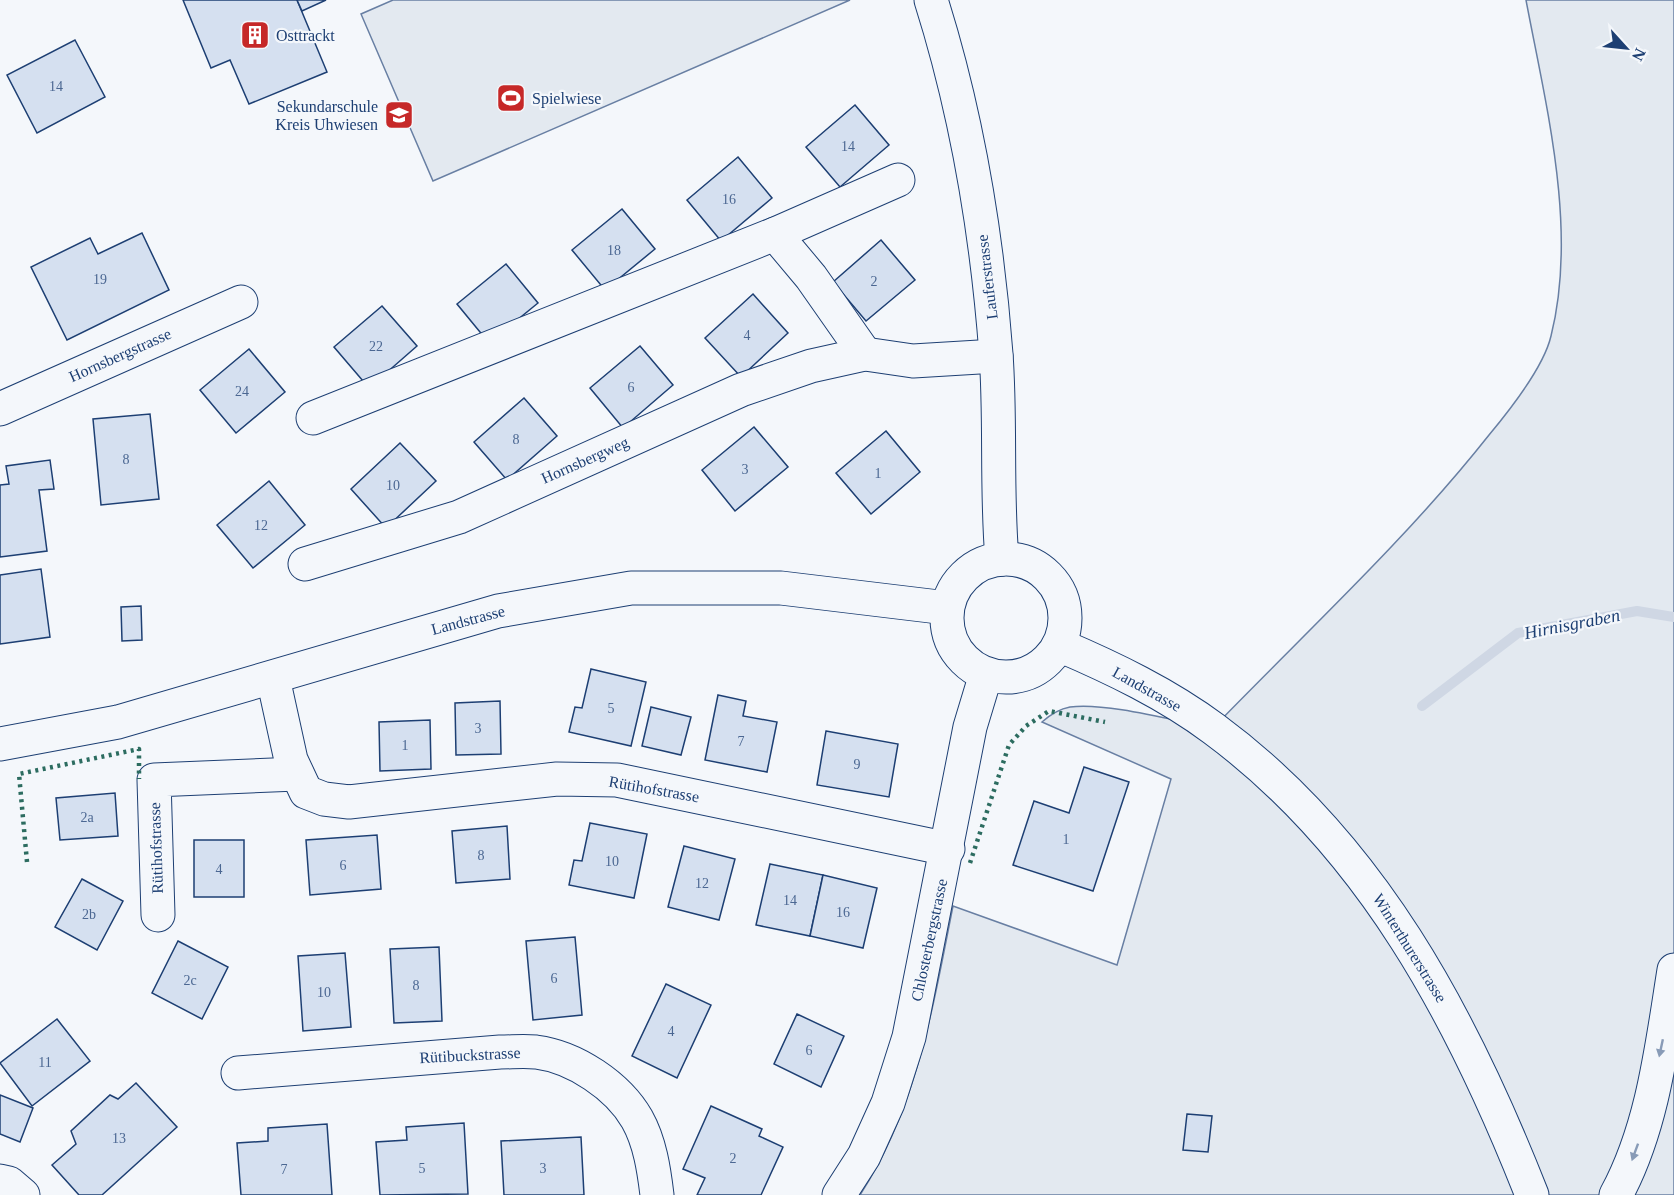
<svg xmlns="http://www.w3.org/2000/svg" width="1674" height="1195" font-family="'Times New Roman',serif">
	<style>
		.green { fill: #e3e9f0; stroke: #687fa3; stroke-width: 1.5 }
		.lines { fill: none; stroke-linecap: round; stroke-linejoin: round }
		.stream { stroke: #cfd7e4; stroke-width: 10 }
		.building { fill: #d5e0f0; stroke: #1d3f73; stroke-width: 1.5 }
		.street-casing { stroke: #1d3f73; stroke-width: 35 }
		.secondary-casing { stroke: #1d3f73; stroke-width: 35 }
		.primary-casing { stroke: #1d3f73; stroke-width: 35 }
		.highway-casing { stroke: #1d3f73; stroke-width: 35 }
		.street { stroke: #f4f7fb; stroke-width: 33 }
		.secondary { stroke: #f4f7fb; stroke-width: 33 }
		.primary { stroke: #f4f7fb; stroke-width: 33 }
		.highway { stroke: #f4f7fb; stroke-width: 33 }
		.hedge { stroke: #2c6c60; stroke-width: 4.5; stroke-dasharray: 3 4.5; stroke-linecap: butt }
		.oneway { fill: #889bb7 }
		.labels { text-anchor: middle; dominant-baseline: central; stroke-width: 4.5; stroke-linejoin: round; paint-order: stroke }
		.number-label { font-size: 14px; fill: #4b6792 }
		.poi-label { font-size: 16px; fill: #1d3f73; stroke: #f4f7fb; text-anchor: start }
		.street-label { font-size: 16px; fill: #1d3f73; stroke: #f4f7fb }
		.water-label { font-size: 18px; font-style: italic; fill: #1d3f73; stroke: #f4f7fb }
	</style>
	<rect width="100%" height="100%" fill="#f4f7fb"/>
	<!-- green -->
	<g class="green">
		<polygon points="393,0 850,0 433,181 361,14"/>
		<path d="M 1526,0 L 1674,0 L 1674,1195 L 860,1195 C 917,1108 933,1006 953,906 L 1117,965 L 1171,779 L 1042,722 C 1051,714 1059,709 1070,707 C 1106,702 1175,721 1213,728 C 1306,632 1406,540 1489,435 C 1509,411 1544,366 1551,336 C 1578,229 1546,106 1526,0 Z"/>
	</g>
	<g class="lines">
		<!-- stream -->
		<polyline class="stream" points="1422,706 1518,633 1637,611 1674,617"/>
	</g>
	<!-- building -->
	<g class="building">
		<polygon points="183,0 297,0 327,72 249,104 230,60 211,68"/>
		<polygon points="297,0 326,0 302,11"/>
		<polygon points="75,40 105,97 37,133 7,75"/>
		<polygon points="855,105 889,145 840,187 806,147"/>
		<polygon points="738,157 772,198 721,241 687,200"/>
		<polygon points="622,209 655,249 605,290 572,250"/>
		<polygon points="142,233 169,290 67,340 31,267 90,238 98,254"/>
		<polygon points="881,240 915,280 866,321 833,282"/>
		<polygon points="506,264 538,303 489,343 457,304"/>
		<polygon points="753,294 788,333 741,377 705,338"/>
		<polygon points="382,306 417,346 369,388 334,347"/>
		<polygon points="640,346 673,385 623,428 590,388"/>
		<polygon points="249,349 285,392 236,433 200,390"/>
		<polygon points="524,398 557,436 507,480 474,442"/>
		<polygon points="150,414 159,499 101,505 93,419"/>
		<polygon points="754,427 788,467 735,511 702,470"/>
		<polygon points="886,431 920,472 871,514 836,473"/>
		<polygon points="400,443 436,481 386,528 351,489"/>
		<polygon points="50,460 54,489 39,490 47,551 0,557 0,485 9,484 6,466"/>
		<polygon points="269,481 305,525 253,568 217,525"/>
		<polygon points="41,569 50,637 0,644 0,575"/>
		<polygon points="141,606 142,640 122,641 121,607"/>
		<polygon points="591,669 646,682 631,746 569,732 575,707 582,708"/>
		<polygon points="718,695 746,701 743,716 777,722 767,772 705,760"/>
		<polygon points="500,701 501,754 456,755 455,703"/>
		<polygon points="651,707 691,717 681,755 642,746"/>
		<polygon points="430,720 431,769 380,771 379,722"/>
		<polygon points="826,731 898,744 889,797 817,785"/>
		<polygon points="1084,767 1129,782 1093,891 1013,865 1034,801 1069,813"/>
		<polygon points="115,793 118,836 60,840 56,798"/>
		<polygon points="590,823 647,834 634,898 569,885 574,860 582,861"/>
		<polygon points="507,826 510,879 456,883 452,831"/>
		<polygon points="377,835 381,889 310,895 306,840"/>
		<rect x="194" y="840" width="50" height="57"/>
		<polygon points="684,846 735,859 719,920 668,907"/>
		<polygon points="770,864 823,875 810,936 756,925"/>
		<polygon points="823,875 877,888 863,948 810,936"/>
		<polygon points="82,879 123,901 97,950 55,927"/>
		<polygon points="575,937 582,1015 533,1020 526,941"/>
		<polygon points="178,941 228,967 202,1019 152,993"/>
		<polygon points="439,947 442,1021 394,1023 390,949"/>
		<polygon points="345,953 351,1027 303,1031 298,956"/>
		<polygon points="666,984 711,1005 677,1078 632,1056"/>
		<polygon points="797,1014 844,1036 821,1087 774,1064"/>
		<polygon points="57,1019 90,1061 32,1106 0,1063"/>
		<polygon points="136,1083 177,1127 102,1195 79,1195 52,1165 76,1144 71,1131 110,1095 118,1099"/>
		<polygon points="0,1095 33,1108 20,1142 0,1134"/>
		<polygon points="711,1106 762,1129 759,1136 783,1147 761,1195 697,1195 705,1178 683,1169"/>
		<polygon points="1187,1114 1212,1116 1208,1152 1183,1150"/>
		<polygon points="464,1123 468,1194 380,1195 376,1142 407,1140 406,1127"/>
		<polygon points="327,1124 332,1195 241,1195 237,1143 268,1141 268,1128"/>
		<polygon points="581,1137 584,1195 504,1195 501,1141"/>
	</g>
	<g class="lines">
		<!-- street casing -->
		<g class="street-casing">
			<g id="street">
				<polyline points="775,234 898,180"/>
				<polyline points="0,409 241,302"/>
				<polyline points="313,418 775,234 811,277 865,354"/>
				<polyline points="305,564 459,517 741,390 811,366 865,354 913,361 996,356"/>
				<polyline points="273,678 291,760 306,792 324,799 349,802 557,779 617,780 948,849"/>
				<polyline points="158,915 154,780 297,774"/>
				<path d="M 238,1073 L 500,1052 C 512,1052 524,1051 536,1052 C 575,1057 618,1086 637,1119 C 650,1142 654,1170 657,1195"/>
				<polyline points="0,1181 9,1183 23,1195"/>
				<polyline points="839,1195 864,1156 888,1103 909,1037 970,727 986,674"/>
			</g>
		</g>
		<!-- secondary casing -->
		<g class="secondary-casing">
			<path id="secondary" d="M 931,0 C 967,114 987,234 996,354 C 1001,422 996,490 1002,559"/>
		</g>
		<!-- primary casing -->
		<g class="primary-casing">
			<g id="primary">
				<circle cx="1006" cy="618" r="59"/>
				<path d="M 1059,645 C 1113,668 1167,694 1214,729 C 1371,845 1462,1017 1532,1195"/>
				<polyline points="0,744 118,722 498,611 631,588 781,588 947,608"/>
			</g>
		</g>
		<!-- highway casing -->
		<g class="highway-casing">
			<path id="highway" d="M 1616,1195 C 1653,1127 1662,1045 1674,970"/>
		</g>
		<!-- street -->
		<use href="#street" class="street"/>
		<!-- secondary -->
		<use href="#secondary" class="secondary"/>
		<!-- primary -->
		<use href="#primary" class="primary"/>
		<!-- highway -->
		<use href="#highway" class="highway"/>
		<!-- hedge -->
		<g class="hedge">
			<polyline points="27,862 19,774 139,749 139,779"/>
			<polyline points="970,863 1009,745 1026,726 1049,711 1105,722"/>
		</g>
	</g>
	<!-- one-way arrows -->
	<defs><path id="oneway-solid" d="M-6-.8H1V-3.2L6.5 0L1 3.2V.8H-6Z" transform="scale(1.5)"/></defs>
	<g class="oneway">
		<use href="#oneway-solid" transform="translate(1661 1048) rotate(102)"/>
		<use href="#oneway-solid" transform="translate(1635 1152) rotate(110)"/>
	</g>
	<!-- icons -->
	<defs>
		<g id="building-square" transform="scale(1.5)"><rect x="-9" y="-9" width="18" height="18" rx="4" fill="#c62828" stroke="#f4f7fb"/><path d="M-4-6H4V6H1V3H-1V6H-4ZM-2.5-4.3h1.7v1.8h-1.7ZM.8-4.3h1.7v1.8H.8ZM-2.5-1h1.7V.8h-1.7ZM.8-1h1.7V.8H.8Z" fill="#fff"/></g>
		<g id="stadium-square" transform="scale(1.5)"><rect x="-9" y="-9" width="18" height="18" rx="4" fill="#c62828" stroke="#f4f7fb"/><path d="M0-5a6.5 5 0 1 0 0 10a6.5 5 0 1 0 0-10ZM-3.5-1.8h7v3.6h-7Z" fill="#fff"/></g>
		<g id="school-square" transform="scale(1.5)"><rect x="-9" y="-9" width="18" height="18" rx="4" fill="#c62828" stroke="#f4f7fb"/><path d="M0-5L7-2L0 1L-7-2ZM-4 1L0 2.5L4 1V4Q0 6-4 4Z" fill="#fff"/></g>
	</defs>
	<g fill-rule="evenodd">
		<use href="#building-square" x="255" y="35"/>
		<use href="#stadium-square" x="511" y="98"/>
		<use href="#school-square" x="399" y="115"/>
	</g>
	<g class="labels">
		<!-- number labels -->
		<g class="number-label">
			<text x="56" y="86">14</text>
			<text x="848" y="146">14</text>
			<text x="729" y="199">16</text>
			<text x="614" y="250">18</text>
			<text x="100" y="279">19</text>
			<text x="874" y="281">2</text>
			<text x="747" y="335">4</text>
			<text x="376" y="346">22</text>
			<text x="631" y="387">6</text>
			<text x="242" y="391">24</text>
			<text x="516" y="439">8</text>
			<text x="126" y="459">8</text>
			<text x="745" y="469">3</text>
			<text x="878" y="473">1</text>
			<text x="393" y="485">10</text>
			<text x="261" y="525">12</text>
			<text x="611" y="708">5</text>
			<text x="478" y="728">3</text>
			<text x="741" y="741">7</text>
			<text x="405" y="745">1</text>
			<text x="857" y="764">9</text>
			<text x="87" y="817">2a</text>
			<text x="1066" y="839">1</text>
			<text x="481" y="855">8</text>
			<text x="612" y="861">10</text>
			<text x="343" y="865">6</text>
			<text x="219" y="869">4</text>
			<text x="702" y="883">12</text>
			<text x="790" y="900">14</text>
			<text x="843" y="912">16</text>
			<text x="89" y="914">2b</text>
			<text x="554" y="978">6</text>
			<text x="190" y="980">2c</text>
			<text x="416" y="985">8</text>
			<text x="324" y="992">10</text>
			<text x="671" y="1031">4</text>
			<text x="809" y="1050">6</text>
			<text x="45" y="1062">11</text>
			<text x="119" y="1138">13</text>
			<text x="733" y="1158">2</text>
			<text x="422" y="1168">5</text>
			<text x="543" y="1168">3</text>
			<text x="284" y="1169">7</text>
		</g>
		<!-- poi labels -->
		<g class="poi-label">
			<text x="276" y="35">Osttrackt</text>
			<text x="532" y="98">Spielwiese</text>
			<text x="378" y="106" text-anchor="end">Sekundarschule<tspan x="378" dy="18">Kreis Uhwiesen</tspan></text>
		</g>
		<!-- street labels -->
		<g class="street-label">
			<text transform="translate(987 277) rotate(-97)">Lauferstrasse</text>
			<text transform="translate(120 355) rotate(-24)">Hornsbergstrasse</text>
			<text transform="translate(585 460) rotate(-24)">Hornsbergweg</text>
			<text transform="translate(468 620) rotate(-15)">Landstrasse</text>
			<text transform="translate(1147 689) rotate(29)">Landstrasse</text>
			<text transform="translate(654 789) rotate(10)">Rütihofstrasse</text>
			<text transform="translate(156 848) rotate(-92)">Rütihofstrasse</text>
			<text transform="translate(929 940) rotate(-78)">Chlosterbergstrasse</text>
			<text transform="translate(1410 948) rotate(58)">Winterthurerstrasse</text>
			<text transform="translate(470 1055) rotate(-3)">Rütibuckstrasse</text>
		</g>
		<!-- water labels -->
		<g class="water-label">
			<text transform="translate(1572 624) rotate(-11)">Hirnisgraben</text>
		</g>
	</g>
	<!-- north arrow -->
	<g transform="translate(1626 48) rotate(117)" stroke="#f4f7fb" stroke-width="4.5" paint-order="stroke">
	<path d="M0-4.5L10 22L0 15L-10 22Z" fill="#1d3f73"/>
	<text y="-9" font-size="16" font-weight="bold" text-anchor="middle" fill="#1d3f73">N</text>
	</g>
</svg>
